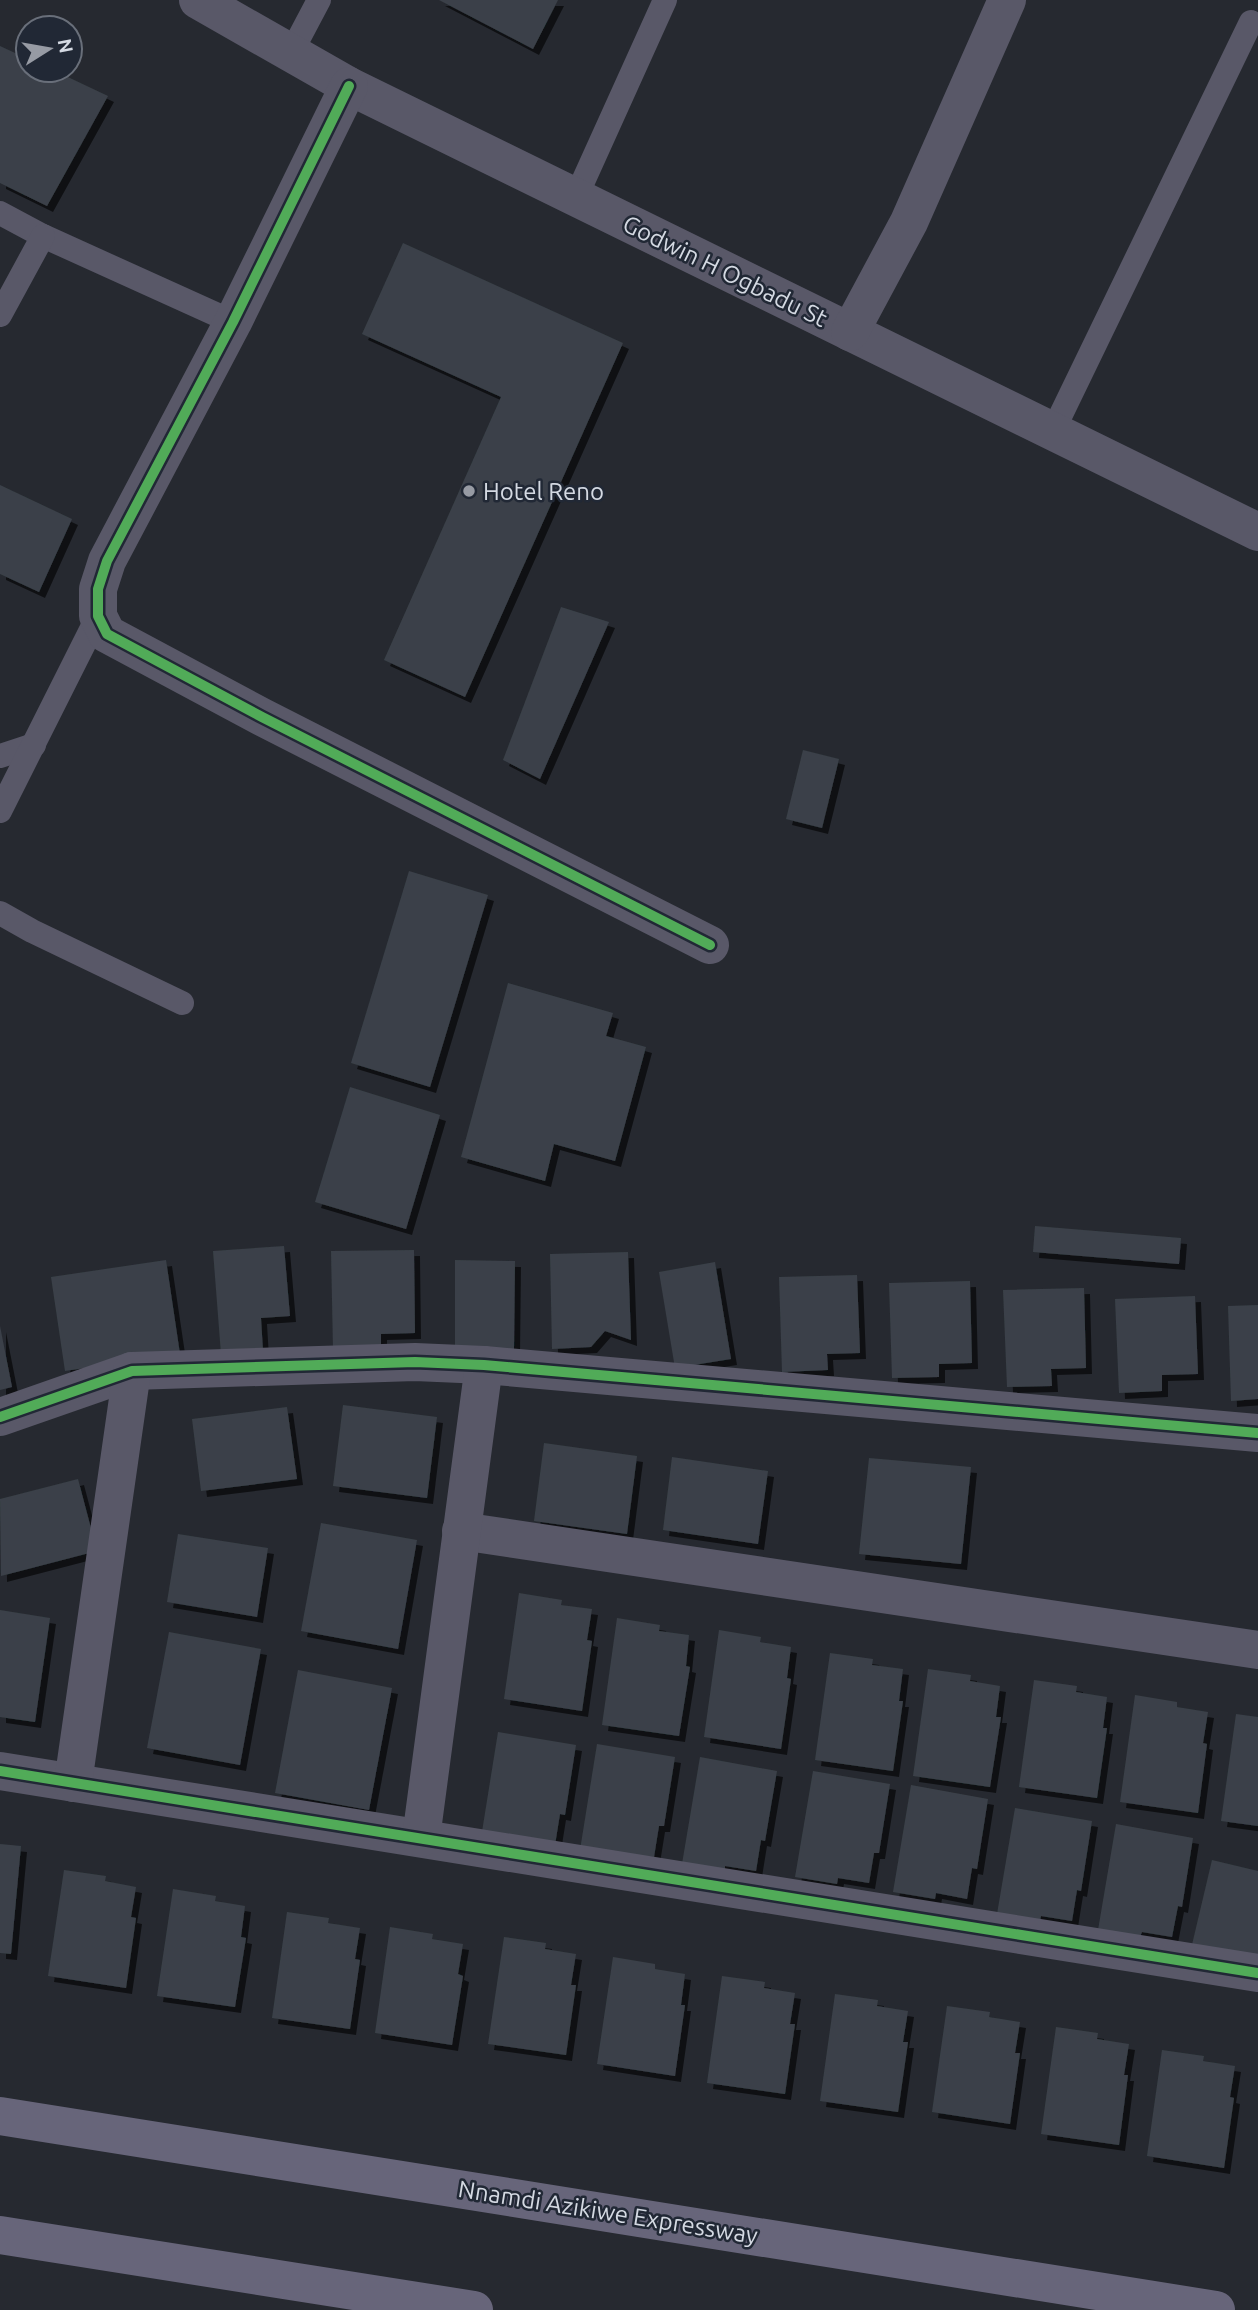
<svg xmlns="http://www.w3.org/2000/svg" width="1258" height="2310" font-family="Ubuntu,sans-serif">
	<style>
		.building { fill: #3a4148; filter: url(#shadow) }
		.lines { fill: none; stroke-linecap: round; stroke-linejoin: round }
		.lane { stroke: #595868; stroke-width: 24 }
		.street { stroke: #595868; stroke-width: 38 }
		.highway { stroke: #67657a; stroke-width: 38 }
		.cycleway-casing { stroke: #212835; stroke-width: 15 }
		.cycleway { stroke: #51ab58; stroke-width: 10 }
		.poi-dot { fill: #979ba4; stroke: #212835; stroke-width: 2.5 }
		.labels { text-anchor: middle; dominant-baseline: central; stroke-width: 5; stroke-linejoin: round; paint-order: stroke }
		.street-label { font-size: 24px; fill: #d4d9e2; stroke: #212835 }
		.poi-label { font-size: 24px; fill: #d4d9e2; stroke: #212835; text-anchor: start }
	</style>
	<defs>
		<filter id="shadow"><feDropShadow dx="6" dy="6" stdDeviation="0" flood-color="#0009"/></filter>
	</defs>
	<rect width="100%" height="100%" fill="#262930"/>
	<!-- building -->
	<g class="building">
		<polygon points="439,0 558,0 533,49"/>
		<polygon points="0,46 28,59 28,70 53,70 108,96 47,206 0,183"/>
		<polygon points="403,243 623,343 465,697 384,660 501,397 362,334"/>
		<polygon points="0,485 72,519 39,592 0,574"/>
		<polygon points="561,607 609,622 540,779 503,760"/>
		<polygon points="803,750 839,759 822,828 786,819"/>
		<polygon points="409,871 488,895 430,1087 351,1063"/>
		<polygon points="508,983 613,1013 606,1036 646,1047 615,1161 554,1144 545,1181 461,1157"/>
		<polygon points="350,1087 440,1115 406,1229 315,1202"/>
		<polygon points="1035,1226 1181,1238 1179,1264 1033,1252"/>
		<polygon points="284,1246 290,1316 261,1318 263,1351 221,1354 213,1251"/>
		<polygon points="414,1250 415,1333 381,1334 381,1349 333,1349 331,1251"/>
		<polygon points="628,1252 631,1340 605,1331 591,1347 552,1349 550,1254"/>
		<polygon points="166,1260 180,1354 65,1371 51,1277"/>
		<polygon points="455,1260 515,1261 514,1350 455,1348"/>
		<polygon points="715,1262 731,1359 675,1368 659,1272"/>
		<polygon points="857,1275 860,1353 827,1354 828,1370 782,1372 779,1277"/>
		<polygon points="970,1281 972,1363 939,1364 939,1377 892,1378 889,1283"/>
		<polygon points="1084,1288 1086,1368 1051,1369 1052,1386 1007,1387 1003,1290"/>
		<polygon points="1195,1296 1198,1374 1162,1375 1162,1391 1119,1393 1115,1299"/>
		<polygon points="1258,1305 1258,1399 1231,1401 1228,1306"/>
		<polygon points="0,1326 12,1387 0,1390"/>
		<polygon points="343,1405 437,1417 427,1498 333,1486"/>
		<polygon points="287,1407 297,1479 201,1491 192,1419"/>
		<polygon points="544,1443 637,1456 627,1534 534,1521"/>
		<polygon points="672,1457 768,1471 758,1544 663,1530"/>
		<polygon points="869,1458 971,1467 961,1564 859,1554"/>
		<polygon points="78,1479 97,1551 1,1576 0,1499"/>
		<polygon points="321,1523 417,1540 398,1649 301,1631"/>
		<polygon points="178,1534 268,1548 257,1617 167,1602"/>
		<polygon points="519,1593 562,1600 561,1605 592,1609 587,1640 592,1641 582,1711 504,1699"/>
		<polygon points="0,1610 50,1618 35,1722 0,1717"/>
		<polygon points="617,1618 660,1625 659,1631 689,1635 686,1666 690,1667 679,1736 602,1725"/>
		<polygon points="719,1630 761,1637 760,1642 791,1647 787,1678 791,1679 781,1749 704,1737"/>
		<polygon points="169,1632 261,1649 240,1765 147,1748"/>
		<polygon points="830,1653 873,1659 872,1665 903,1669 899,1701 903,1701 893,1771 815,1760"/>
		<polygon points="928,1669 971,1675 970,1681 1000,1686 996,1717 1001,1717 990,1787 913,1776"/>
		<polygon points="298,1670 392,1688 369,1810 275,1793"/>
		<polygon points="1034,1680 1077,1686 1076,1692 1107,1697 1103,1728 1107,1728 1097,1798 1019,1787"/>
		<polygon points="1135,1695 1177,1702 1177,1707 1208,1712 1203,1743 1207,1744 1198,1813 1120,1802"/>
		<polygon points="1236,1714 1258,1717 1258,1826 1221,1821"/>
		<polygon points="498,1732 576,1745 565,1815 560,1814 555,1845 481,1838"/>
		<polygon points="597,1744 675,1757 664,1826 659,1826 654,1857 580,1850"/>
		<polygon points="700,1757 777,1771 765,1841 761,1840 756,1871 725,1866 725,1871 682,1864"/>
		<polygon points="813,1771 890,1784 879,1853 874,1853 869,1883 838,1878 837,1884 795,1877"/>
		<polygon points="911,1785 988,1799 977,1869 972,1868 967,1899 936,1893 935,1899 893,1892"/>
		<polygon points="1015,1808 1092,1821 1081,1891 1077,1890 1072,1921 1041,1916 1040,1921 997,1914"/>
		<polygon points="1116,1824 1193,1838 1182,1907 1178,1906 1172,1937 1142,1932 1140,1937 1098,1930"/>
		<polygon points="0,1844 21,1846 11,1954 0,1953"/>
		<polygon points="1212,1860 1258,1871 1258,1964 1191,1949"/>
		<polygon points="64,1870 106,1876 105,1881 136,1887 131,1917 136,1918 126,1988 48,1976"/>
		<polygon points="173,1889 216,1896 215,1901 245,1906 241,1937 246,1938 235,2007 157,1996"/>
		<polygon points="287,1912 329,1918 328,1923 360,1928 355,1959 360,1960 350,2029 272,2018"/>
		<polygon points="390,1927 433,1934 432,1939 463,1944 458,1974 463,1976 452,2045 375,2033"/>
		<polygon points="504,1937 546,1943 545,1949 576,1954 571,1985 576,1985 566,2055 488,2044"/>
		<polygon points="613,1957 655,1964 655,1969 685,1974 681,2005 685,2005 675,2076 597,2064"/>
		<polygon points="722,1976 765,1982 764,1988 795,1993 790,2024 795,2024 785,2094 707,2083"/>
		<polygon points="835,1994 878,2000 877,2006 908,2011 903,2042 908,2042 898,2112 820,2101"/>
		<polygon points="947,2006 990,2012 989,2017 1020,2022 1015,2053 1020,2053 1010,2124 932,2112"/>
		<polygon points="1056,2027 1098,2033 1097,2039 1129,2044 1124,2075 1128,2075 1119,2145 1041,2134"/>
		<polygon points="1162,2050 1204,2056 1203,2061 1235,2066 1230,2097 1234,2098 1224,2168 1147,2156"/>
	</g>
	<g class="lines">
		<!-- lane -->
		<g class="lane">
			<polyline points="291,53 319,0"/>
			<polyline points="576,197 665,0"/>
			<polyline points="0,213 43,236 233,322"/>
			<polyline points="0,315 43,236"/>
			<polyline points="1053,431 1251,22"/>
			<polyline points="0,756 34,745"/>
			<polyline points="0,811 98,616"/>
			<polyline points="0,913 32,931 182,1003"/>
		</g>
		<!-- street -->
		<g class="street">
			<polyline points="198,0 349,86 1258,532"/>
			<polyline points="349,86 233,322 107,561 98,589 98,616 107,634 262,717 710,945"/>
			<polyline points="850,332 909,222 1007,0"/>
			<polyline points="0,1417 132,1371 415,1362 484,1365 1258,1433"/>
			<polyline points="461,1531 1258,1650"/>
			<polyline points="0,1771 1258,1973"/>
			<polyline points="73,1783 132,1371"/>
			<polyline points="421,1838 484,1365"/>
		</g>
		<!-- highway -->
		<g class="highway">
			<polyline points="0,2116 1216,2310"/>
			<polyline points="0,2235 474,2310"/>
		</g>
		<!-- cycleway casing -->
		<g class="cycleway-casing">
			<g id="cycleway">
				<polyline points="349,86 233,322 107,561 98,589 98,616 107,634 262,717 710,945"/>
				<polyline points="0,1417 132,1371 415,1362 484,1365 1258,1433"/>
				<polyline points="0,1771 1258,1973"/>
			</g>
		</g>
		<!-- cycleway -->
		<use href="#cycleway" class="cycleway"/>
	</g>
	<!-- markers -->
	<circle class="poi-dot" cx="469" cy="491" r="7"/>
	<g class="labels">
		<!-- street labels -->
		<g class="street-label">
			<text transform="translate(725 271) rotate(26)">Godwin H Ogbadu St</text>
			<text transform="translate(608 2212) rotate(9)">Nnamdi Azikiwe Expressway</text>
		</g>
		<!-- poi labels -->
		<g class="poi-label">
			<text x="483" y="491">Hotel Reno</text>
		</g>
	</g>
	<!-- north arrow -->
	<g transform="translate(49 49) rotate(79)"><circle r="33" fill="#212835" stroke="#696f7a" stroke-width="2"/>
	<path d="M0-5L12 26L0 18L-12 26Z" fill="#979ba4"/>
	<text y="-10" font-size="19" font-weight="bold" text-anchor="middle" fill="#d4d9e2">N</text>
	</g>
</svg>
